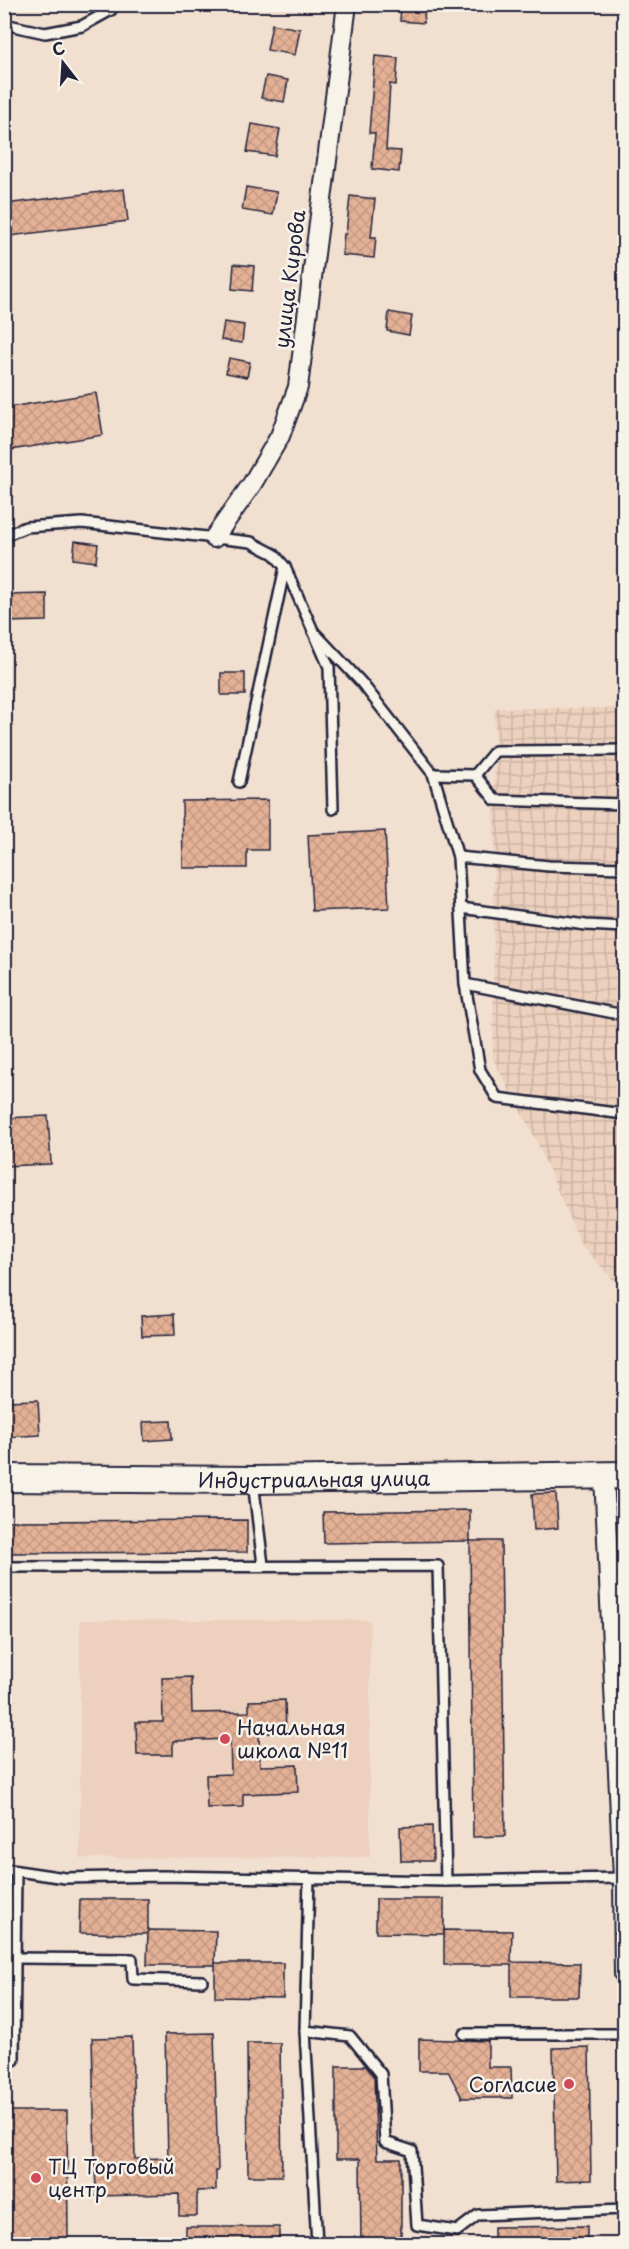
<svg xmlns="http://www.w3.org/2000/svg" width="629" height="2249" font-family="'Playpen Sans',sans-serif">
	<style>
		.built { fill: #edd1be }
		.industrial { fill: url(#industrial-grid) }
		.building { fill: url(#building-cross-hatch); stroke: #22223b; stroke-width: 1.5 }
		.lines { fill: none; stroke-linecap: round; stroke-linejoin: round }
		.lane-casing { stroke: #22223b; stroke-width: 14 }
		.street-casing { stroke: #22223b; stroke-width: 22 }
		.secondary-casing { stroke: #22223b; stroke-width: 30 }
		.lane { stroke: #f7f3e8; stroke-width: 9 }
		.street { stroke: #f7f3e8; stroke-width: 18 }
		.secondary { stroke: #f7f3e8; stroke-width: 26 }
		.poi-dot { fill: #d1495b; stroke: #f7f3e8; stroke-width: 2 }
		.labels { text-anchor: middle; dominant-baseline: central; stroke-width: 5; stroke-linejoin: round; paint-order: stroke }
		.street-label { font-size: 20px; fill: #22223b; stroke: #f7f3e8 }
		.poi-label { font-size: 20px; fill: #22223b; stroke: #f7f3e8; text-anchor: start }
	</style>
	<defs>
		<pattern id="industrial-grid" width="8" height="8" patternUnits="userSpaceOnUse" patternTransform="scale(1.5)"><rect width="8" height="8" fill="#edd1be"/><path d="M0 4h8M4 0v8" fill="none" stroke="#cbb3a4"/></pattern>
		<pattern id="building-cross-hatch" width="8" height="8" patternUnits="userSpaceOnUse" patternTransform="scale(1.5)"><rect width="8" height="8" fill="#e4b196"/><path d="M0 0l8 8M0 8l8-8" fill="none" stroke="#c39882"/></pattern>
	</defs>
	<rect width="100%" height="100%" fill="#f1dfcf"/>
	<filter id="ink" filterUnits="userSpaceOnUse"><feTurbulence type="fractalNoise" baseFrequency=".0167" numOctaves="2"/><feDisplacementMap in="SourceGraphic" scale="12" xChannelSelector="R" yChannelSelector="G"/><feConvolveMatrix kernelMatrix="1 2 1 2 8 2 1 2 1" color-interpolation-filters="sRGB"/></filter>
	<g filter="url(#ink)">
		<!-- built -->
		<polygon class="built" points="80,1620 370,1620 370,1857 80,1858"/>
		<!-- industrial -->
		<polygon class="industrial" points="495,708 624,708 624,1281 618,1285 580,1243 537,1142 493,1059"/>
		<!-- building -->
		<g class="building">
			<polygon points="401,4 425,4 424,23 400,21"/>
			<polygon points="272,24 300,29 295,55 267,50"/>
			<polygon points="375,56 398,58 396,85 390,84 386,150 401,151 399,172 372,169 375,133 369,133"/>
			<polygon points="266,76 288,80 284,102 261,98"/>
			<polygon points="252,124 280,129 275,156 247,152"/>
			<polygon points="246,187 277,192 273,215 242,210"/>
			<polygon points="124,189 128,221 10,236 6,204"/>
			<polygon points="350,196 375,199 371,237 376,237 374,258 342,255 344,234 346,234"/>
			<polygon points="234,264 254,266 252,291 232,289"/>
			<polygon points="389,312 412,316 409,335 387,331"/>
			<polygon points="224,322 244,325 242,343 221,340"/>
			<polygon points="229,358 250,362 247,377 226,373"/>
			<polygon points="96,393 103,435 4,451 4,408"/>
			<polygon points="75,541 98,544 96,562 73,559"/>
			<polygon points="47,594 47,621 4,622 4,595"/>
			<rect x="221" y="673" width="24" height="22"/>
			<polygon points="268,800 268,850 247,850 247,868 183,868 182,801"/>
			<polygon points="385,831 389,908 312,911 308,835"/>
			<polygon points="48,1116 51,1164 4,1166 4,1118"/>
			<polygon points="174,1314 175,1335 142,1336 141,1316"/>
			<polygon points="38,1400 40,1435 4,1437 4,1401"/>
			<polygon points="171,1421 172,1439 144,1441 143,1422"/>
			<polygon points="556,1493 558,1528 534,1530 532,1494"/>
			<polygon points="470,1510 470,1541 324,1543 323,1512"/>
			<polygon points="247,1520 247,1552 4,1553 4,1521"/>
			<polygon points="470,1541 501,1541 505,1836 473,1837"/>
			<polygon points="191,1677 192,1713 249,1712 249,1701 285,1700 286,1733 259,1733 260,1766 297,1765 298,1792 243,1794 243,1807 207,1808 206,1775 231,1774 230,1739 173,1741 173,1755 137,1755 136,1722 163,1722 162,1678"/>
			<polygon points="432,1826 433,1861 401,1861 400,1827"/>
			<polygon points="80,1899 148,1899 148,1934 79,1933"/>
			<polygon points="376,1899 444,1899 444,1934 376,1933"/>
			<polygon points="148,1930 216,1931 215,1965 147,1965"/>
			<polygon points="444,1930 512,1931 511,1962 580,1963 579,1997 511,1997 511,1965 444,1965"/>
			<polygon points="215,1963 283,1963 283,1998 215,1997"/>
			<polygon points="214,2033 218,2171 216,2171 216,2190 197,2191 197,2216 179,2216 179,2194 96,2196 92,2038 132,2037 135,2159 168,2158 165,2034"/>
			<polygon points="419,2039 488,2041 488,2067 511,2067 512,2098 462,2098 448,2071 419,2071"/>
			<polygon points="247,2043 280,2043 282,2176 248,2176"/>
			<polygon points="589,2047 591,2180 556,2181 553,2048"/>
			<polygon points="336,2066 366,2066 374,2077 377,2159 401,2159 401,2244 361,2244 360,2159 336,2159"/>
			<polygon points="4,2111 67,2111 68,2244 4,2244"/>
			<polygon points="587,2226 587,2244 494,2244 494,2227"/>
			<rect x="186" y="2227" width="93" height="17"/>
		</g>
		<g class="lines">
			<!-- lane casing -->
			<g class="lane-casing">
				<g id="lane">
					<polyline points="4,7 5,4"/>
					<polyline points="4,24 45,33 82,26 111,10 113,4"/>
					<polyline points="4,536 26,527 82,523 251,542 274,554 285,567 329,667 333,809"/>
					<polyline points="313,631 361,682 433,774 458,857 465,984 480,1070 497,1098 624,1114"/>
					<polyline points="433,774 475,775 495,751 624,750"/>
					<polyline points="475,775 495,800 624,804"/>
					<polyline points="239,782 285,567"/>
					<polyline points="458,857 549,866 624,868"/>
					<polyline points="461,908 586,925 624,927"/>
					<polyline points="465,984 624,1015"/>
					<polyline points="253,1481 263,1565"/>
					<polyline points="4,1567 438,1566 446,1881"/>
					<polyline points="4,1869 65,1878 162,1876 446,1881 623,1878"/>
					<polyline points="309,1878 305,2031 317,2244"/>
					<polyline points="15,1958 132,1959 133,1979 202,1981"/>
					<polyline points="305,2031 350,2036 381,2074 385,2142 412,2151 417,2225 457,2231 478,2215 624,2209"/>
					<polyline points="464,2034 624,2034"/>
					<polyline points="14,2060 16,1871"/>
				</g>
			</g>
			<!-- street casing -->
			<g class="street-casing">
				<g id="street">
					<polyline points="214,538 252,484 280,436 298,387 347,4"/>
					<polyline points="604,1475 623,1878 624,1974"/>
				</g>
			</g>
			<!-- secondary casing -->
			<g class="secondary-casing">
				<g id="secondary">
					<path id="s1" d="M 4,1478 L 253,1480 L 624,1475"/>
				</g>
			</g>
			<!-- lane -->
			<use href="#lane" class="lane"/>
			<!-- street -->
			<use href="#street" class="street"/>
			<!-- secondary -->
			<use href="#secondary" class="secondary"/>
		</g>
	</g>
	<!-- markers -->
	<g class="poi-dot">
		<circle cx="225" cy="1739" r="6"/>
		<circle cx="569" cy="2084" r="6"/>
		<circle cx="36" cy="2178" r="6"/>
	</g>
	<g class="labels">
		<!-- street labels -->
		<g class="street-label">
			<text transform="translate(289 279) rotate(-83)">улица Кирова</text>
			<text stroke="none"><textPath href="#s1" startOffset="310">Индустриальная улица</textPath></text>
		</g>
		<!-- poi labels -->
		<g class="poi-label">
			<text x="237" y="1727">Начальная<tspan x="237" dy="23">школа №11</tspan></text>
			<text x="557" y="2084" text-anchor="end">Согласие</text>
			<text x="48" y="2166">ТЦ Торговый<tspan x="48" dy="23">центр</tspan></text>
		</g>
	</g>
	<!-- margin -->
	<rect width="629" height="2249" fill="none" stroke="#f7f3e8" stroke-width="24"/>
	<rect x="12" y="12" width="605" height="2225" fill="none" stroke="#22223b" stroke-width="2" filter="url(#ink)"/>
	<!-- north arrow -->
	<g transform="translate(63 63) rotate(343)" stroke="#f7f3e8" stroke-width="4.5" paint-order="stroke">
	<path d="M0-4.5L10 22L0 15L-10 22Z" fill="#22223b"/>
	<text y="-9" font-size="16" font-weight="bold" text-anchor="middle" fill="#22223b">С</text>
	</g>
</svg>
